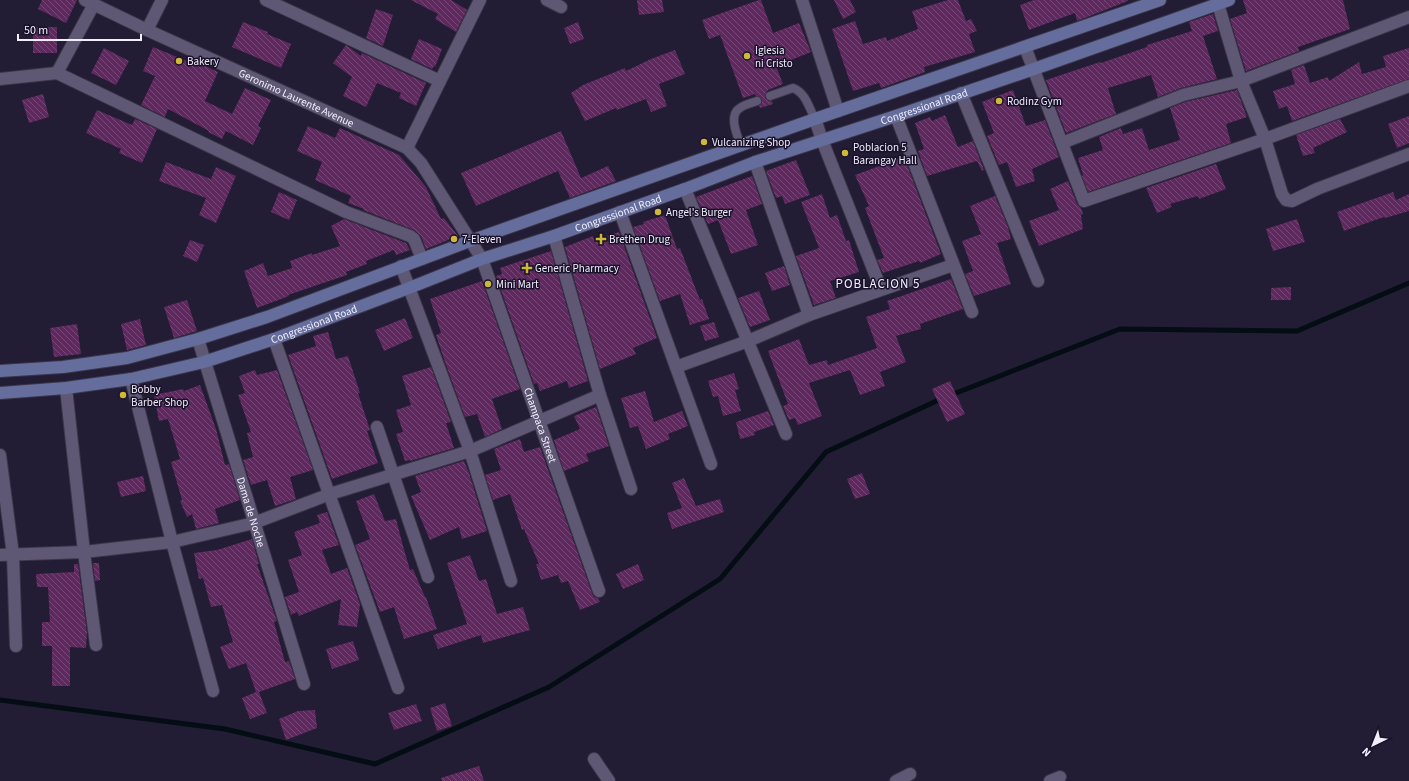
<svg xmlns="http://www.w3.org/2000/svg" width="1409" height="781" font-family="'Source Sans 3',sans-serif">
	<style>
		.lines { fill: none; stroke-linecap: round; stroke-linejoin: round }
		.stream { stroke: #030d13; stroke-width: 5 }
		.building { fill: url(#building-back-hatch) }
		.service-casing { stroke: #3a3548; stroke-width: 10 }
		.minor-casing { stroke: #3a3548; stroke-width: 14 }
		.tertiary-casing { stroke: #3a3548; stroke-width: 14 }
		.secondary-casing { stroke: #3a3548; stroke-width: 14 }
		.service { stroke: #5f5875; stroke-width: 8 }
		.minor { stroke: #5f5875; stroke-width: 12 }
		.tertiary { stroke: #5f5875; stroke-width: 12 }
		.secondary { stroke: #646d9b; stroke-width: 12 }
		.poi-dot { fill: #ceb837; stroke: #19122a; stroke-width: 1.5 }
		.labels { text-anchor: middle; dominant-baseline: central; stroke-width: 3; stroke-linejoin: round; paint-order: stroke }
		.poi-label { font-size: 11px; fill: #f2effd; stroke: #19122a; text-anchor: start }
		.street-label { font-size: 11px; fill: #f2effd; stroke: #19122a }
		.quarter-label { font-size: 13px; letter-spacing: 1px; fill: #f2effd; stroke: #19122a }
	</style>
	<defs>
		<pattern id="building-back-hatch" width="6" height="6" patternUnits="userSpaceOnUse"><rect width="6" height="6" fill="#5f285e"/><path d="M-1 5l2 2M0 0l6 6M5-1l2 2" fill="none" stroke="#764876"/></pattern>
	</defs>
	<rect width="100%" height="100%" fill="#221c34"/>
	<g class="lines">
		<!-- stream -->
		<g class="stream">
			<polyline points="951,395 1120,329 1297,331 1409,283"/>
			<polyline points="0,700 225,729 375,764 549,687 720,579 826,452 943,398"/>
		</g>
	</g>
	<!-- building -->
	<g class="building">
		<polygon points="42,0 77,0 66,23 38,9"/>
		<polygon points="411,0 451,0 467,10 456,32 435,19 438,14"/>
		<polygon points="637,0 662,0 664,12 639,15"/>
		<polygon points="759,0 761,0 773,33 799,23 811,52 776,66 783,84 768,90 765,95 765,98 769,101 772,101 773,104 760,108 759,106 762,102 760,97 756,96 755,94 743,98 720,35 709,39 702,20"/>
		<polygon points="834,0 850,0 856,12 843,19"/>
		<polygon points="948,0 958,0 966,21 971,19 977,31 969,34 975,52 924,67 925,72 881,88 879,83 853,91 832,29 855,21 863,44 886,37 887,41 918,29 912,11"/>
		<polygon points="1034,0 1128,0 1128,1 1077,21 1075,13 1029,30 1020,5"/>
		<polygon points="1243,0 1343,0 1350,29 1298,47 1299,51 1246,71 1230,19 1247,13"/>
		<polygon points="376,9 393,15 383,46 366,38"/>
		<polygon points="1213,14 1218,31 1203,36 1217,79 1181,88 1158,97 1151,75 1108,88 1116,114 1066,133 1046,80 1100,62 1101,63 1147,47 1147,45 1192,31 1189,22"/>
		<polygon points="243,22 268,32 267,34 291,44 281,68 232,47"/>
		<polygon points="578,22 584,39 570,44 564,28"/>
		<rect x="33" y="27" width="24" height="26"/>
		<polygon points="419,39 442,49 435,67 434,66 432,69 411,59"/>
		<polygon points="346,45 361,56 362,53 426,83 416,106 399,98 401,93 377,83 366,107 343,96 352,77 333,63"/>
		<polygon points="153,47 194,64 195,61 218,72 205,101 232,114 245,88 271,100 258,126 261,128 253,145 226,131 222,139 208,132 209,131 168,109 165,117 141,105 155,76 143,71"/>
		<polygon points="104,48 129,61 116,85 91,73"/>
		<polygon points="1409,48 1409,79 1292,121 1287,106 1279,109 1273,91 1295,84 1291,70 1304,65 1310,83 1328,77 1329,81 1359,62 1362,74 1386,67 1383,56"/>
		<polygon points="675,50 685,74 659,84 667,106 651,112 646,99 617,110 616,108 585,121 571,93 583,85 625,68 626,71 651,59"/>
		<polygon points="1013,90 1026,126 1045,120 1059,157 1032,169 1035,181 1016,187 1007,162 999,165 987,136 994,133 982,102"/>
		<polygon points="1237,90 1247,117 1226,124 1231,143 1088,192 1082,176 1083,175 1078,158 1103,150 1099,137 1121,128 1123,134 1142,128 1149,150 1180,140 1170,108 1185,102"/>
		<polygon points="43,94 49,117 29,123 22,100"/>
		<polygon points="97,110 132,125 135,119 157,129 142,163 119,153 121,149 86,133"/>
		<polygon points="945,115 958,147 973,141 984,170 982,171 977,161 927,176 918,151 924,149 915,123 930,117 932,121"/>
		<polygon points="1409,116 1409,143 1397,148 1388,124"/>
		<polygon points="1340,119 1347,132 1313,148 1315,153 1303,156 1296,135"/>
		<polygon points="308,126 335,138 340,128 399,155 426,187 441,219 444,218 458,236 426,249 421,236 414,230 363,210 364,209 348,203 351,196 315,180 322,162 297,151"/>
		<polygon points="561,131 581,178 608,166 616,181 570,198 558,171 476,206 461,173"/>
		<polygon points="904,157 941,254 920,263 919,261 883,273 877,260 884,258 865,208 869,206 855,175"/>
		<polygon points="796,160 810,195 785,204 782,196 776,198 766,171"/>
		<polygon points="166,162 211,179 216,167 236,176 216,223 199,215 206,198 159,181"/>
		<polygon points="1216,164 1226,189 1199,199 1198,196 1170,204 1172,207 1157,213 1146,188"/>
		<polygon points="752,176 762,204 746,210 758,245 731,254 718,220 708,224 696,197"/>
		<polygon points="1068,181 1077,204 1081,208 1083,214 1081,215 1083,229 1039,246 1029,221 1059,210 1050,189"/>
		<polygon points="279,192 297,200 289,220 271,212"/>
		<polygon points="1393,192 1396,200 1409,194 1409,211 1385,218 1384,217 1344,231 1337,212"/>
		<polygon points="822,194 830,218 837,215 846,241 849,240 859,272 830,281 836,298 814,305 796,256 819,248 801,202"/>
		<polygon points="995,196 1008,227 1011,239 997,243 1011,284 974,296 965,274 973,271 962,241 981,234 970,206"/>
		<polygon points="665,215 677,249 680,248 700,300 702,299 709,319 690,325 680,294 660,301 633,227 644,224 643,222"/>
		<polygon points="344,219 406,243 410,250 396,255 394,250 366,261 367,264 346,272 347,275 288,295 289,296 257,308 244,271 263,263 268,276 292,268 290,261 312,253 312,255 340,246 331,226"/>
		<polygon points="1297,219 1305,242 1273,251 1266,229"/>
		<polygon points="619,232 657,338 633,348 636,354 600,369 565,247 593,236 594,240"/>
		<polygon points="190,240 204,245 197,262 183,256"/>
		<polygon points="551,251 588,381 569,388 567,381 540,391 537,383 534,384 496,276 502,274 500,268"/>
		<polygon points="784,266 790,285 772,291 765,273"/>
		<polygon points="951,279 963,309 920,324 921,329 896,336 906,362 880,372 885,386 860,395 850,370 809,383 822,416 798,425 795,418 789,420 783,406 788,404 768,351 799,339 809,365 827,360 828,365 877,348 866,317 890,309 887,301"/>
		<polygon points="482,281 520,389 492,399 502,429 485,437 477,414 465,417 445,362 436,335 441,333 430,299"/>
		<polygon points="1291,287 1291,300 1271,300 1271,288"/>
		<polygon points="759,291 770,320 750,327 738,298"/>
		<polygon points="187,300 197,331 174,338 164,307"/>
		<polygon points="405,318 413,338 384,351 375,330"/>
		<polygon points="140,319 146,345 127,350 121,324"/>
		<polygon points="714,322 719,337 705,341 700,326"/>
		<polygon points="77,324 81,354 54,357 50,328"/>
		<polygon points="328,332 336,359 348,356 360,393 358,393 370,430 367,431 378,463 332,479 288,355 316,346 313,336"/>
		<polygon points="431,367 451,422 446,423 454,448 410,461 410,460 405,461 396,434 403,432 396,410 411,405 402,376"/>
		<polygon points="255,370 257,375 277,370 313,470 290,477 296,499 275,506 267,480 251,485 243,460 253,457 247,433 251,432 238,395 245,393 239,376"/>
		<polygon points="734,373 739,389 735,390 741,411 723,416 718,396 713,397 708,381"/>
		<polygon points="950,381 965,414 947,422 932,389"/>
		<polygon points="200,385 216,429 225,465 229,464 240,500 215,509 219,523 196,529 192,514 187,517 180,501 182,500 171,462 180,459 168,419 159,421 154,395 183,389 184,391"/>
		<polygon points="645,391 654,422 682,411 688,426 668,434 670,439 646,449 638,426 630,428 621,398"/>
		<polygon points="596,407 609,446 586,454 589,461 564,471 554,440 580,429 574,416"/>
		<polygon points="768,411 774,425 754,432 755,435 740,439 736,422"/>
		<polygon points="520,439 524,452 540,447 592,593 594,597 598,598 600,602 580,610 568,581 561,583 558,575 541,580 536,564 539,564 524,529 522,530 510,494 493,500 485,475 501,470 494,449"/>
		<polygon points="464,461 469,473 487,531 462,539 459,527 430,540 411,496 421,492 415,476"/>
		<polygon points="862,473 870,494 855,499 847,479"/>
		<polygon points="143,476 146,491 121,497 117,482"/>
		<polygon points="684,478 696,506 720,499 724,512 672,529 667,513 682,508 672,483"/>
		<polygon points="374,494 385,521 396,519 403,546 410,570 413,569 425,597 426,597 437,629 404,639 394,607 380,612 355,545 370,539 356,501"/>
		<polygon points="327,512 339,545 322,550 331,574 347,568 360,604 357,627 338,625 341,599 299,616 297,612 291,615 285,597 299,592 288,560 302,555 294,532 320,523 317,515"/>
		<polygon points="252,539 259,564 257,564 277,621 274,622 285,662 289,661 295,679 259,692 267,713 250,719 242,698 256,692 246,663 229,669 220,647 233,642 222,605 211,607 203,578 199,579 194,553 217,550"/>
		<polygon points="470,555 479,581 486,579 497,614 523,607 530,630 483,643 481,635 438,649 433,635 467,624 447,563"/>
		<polygon points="93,563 99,563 100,580 95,581"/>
		<polygon points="74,564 78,564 87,633 86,648 70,647 70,686 52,686 52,646 42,646 42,622 50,622 48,587 37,587 36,574 74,572"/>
		<polygon points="638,564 644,580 623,589 616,574"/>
		<polygon points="353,641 359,660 332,669 326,649"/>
		<polygon points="445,703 452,726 437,731 430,708"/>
		<polygon points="416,704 422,721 394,730 388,713"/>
		<polygon points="315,710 317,728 286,740 279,719 298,711"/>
		<polygon points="479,766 484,781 442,781 441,778"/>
	</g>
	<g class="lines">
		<!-- service casing -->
		<g class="service-casing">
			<g id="service">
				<path d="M 770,96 L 793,88 C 806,93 809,108 815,119"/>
				<path d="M 741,146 C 737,135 728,115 740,108 C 745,104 752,103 757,101"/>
			</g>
		</g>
		<!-- minor casing -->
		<g class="minor-casing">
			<g id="minor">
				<polyline points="266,0 440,81"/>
				<polyline points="547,0 561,7"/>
				<polyline points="802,0 838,111"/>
				<polyline points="1218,4 1241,81 1265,139 1282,194 1286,200 1292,201 1317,189 1409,154"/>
				<polyline points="147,30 162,0"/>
				<polyline points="1025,47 1084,201 1265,139 1409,86"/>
				<polyline points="57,73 94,4"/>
				<polyline points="0,79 57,73 346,212 410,236 414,239 422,259"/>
				<polyline points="961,93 1038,281"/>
				<polyline points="896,116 972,312"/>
				<polyline points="815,119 822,140 881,289"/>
				<polyline points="1062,143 1183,95 1241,81 1409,17"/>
				<polyline points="407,148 480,0"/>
				<polyline points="755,162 809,315"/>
				<polyline points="685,189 786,434"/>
				<polyline points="620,212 711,464"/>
				<polyline points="554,236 600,395 631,489"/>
				<path id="s1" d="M 482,259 L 599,591"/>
				<polyline points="401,266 470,451 511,581"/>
				<path id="s2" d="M 198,339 L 304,684"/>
				<polyline points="274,339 398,688"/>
				<polyline points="676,367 748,341 809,315 953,265"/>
				<polyline points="131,379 172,542 213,691"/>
				<polyline points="66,388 84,552 96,645"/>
				<polyline points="377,427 428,577"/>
				<polyline points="0,455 13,555 16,646"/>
				<polyline points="0,555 84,552 172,542 254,523 330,494 470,451 600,395"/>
				<polyline points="594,759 609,781"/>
				<polyline points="896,781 910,774"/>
				<polyline points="1050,781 1060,777"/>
			</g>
		</g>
		<!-- tertiary casing -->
		<g class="tertiary-casing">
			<g id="tertiary">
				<path id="s3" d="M 85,0 L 147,30 L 407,148 L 421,163 L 482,259"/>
			</g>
		</g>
		<!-- secondary casing -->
		<g class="secondary-casing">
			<g id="secondary">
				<polyline points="0,371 63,367 127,358 198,339 267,317 470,241 815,119 1160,0"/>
				<path id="s4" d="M 0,393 L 66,388 L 131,379 L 204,362 L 274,339 L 409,288 L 482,259 L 554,236 L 685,189 L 755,162 L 896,116 L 1034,69 L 1229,0"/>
			</g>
		</g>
		<!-- service -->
		<use href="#service" class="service"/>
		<!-- minor -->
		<use href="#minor" class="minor"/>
		<!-- tertiary -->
		<use href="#tertiary" class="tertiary"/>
		<!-- secondary -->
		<use href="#secondary" class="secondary"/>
	</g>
	<!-- markers -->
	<g class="poi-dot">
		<circle cx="747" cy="56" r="4"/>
		<circle cx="179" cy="61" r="4"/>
		<circle cx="999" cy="101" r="4"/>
		<circle cx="704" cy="142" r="4"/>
		<circle cx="845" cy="153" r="4"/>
		<circle cx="658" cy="212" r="4"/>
		<circle cx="454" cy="239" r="4"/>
		<path d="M599 233h4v4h4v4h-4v4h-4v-4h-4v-4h4z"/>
		<path d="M525 262h4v4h4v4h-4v4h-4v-4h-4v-4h4z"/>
		<circle cx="488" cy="284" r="4"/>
		<circle cx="123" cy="395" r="4"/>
	</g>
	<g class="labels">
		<!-- poi labels -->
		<g class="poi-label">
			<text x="755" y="50">Iglesia<tspan x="755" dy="13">ni Cristo</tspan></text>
			<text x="187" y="61">Bakery</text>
			<text x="1007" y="101">Rodinz Gym</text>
			<text x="712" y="142">Vulcanizing Shop</text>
			<text x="853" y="147">Poblacion 5<tspan x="853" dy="13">Barangay Hall</tspan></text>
			<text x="666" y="212">Angel's Burger</text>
			<text x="462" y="239">7-Eleven</text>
			<text x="609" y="239">Brethen Drug</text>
			<text x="535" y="268">Generic Pharmacy</text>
			<text x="496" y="284">Mini Mart</text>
			<text x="131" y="389">Bobby<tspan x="131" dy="13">Barber Shop</tspan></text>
		</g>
		<!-- street labels -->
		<g class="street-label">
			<text stroke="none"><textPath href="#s3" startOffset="233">Geronimo Laurente Avenue</textPath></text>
			<text stroke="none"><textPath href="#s4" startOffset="971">Congressional Road</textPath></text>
			<text stroke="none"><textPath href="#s4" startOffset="647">Congressional Road</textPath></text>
			<text stroke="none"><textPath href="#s4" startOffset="323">Congressional Road</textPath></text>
			<text stroke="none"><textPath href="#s1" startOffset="176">Champaca Street</textPath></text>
			<text stroke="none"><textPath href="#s2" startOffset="181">Dama de Noche</textPath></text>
		</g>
		<!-- quarter labels -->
		<g class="quarter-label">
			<text x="878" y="284">POBLACION 5</text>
		</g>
	</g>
	<!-- north arrow -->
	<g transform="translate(1373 745) rotate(223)" stroke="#19122a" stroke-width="3" paint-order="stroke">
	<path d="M0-3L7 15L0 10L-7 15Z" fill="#f2effd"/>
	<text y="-6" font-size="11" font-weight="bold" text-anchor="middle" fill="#f2effd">N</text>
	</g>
	<!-- scale -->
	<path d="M18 34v6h123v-6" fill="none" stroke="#f2effd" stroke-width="2"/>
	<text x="24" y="34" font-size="12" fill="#f2effd" stroke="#19122a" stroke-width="3" paint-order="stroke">50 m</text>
</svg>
